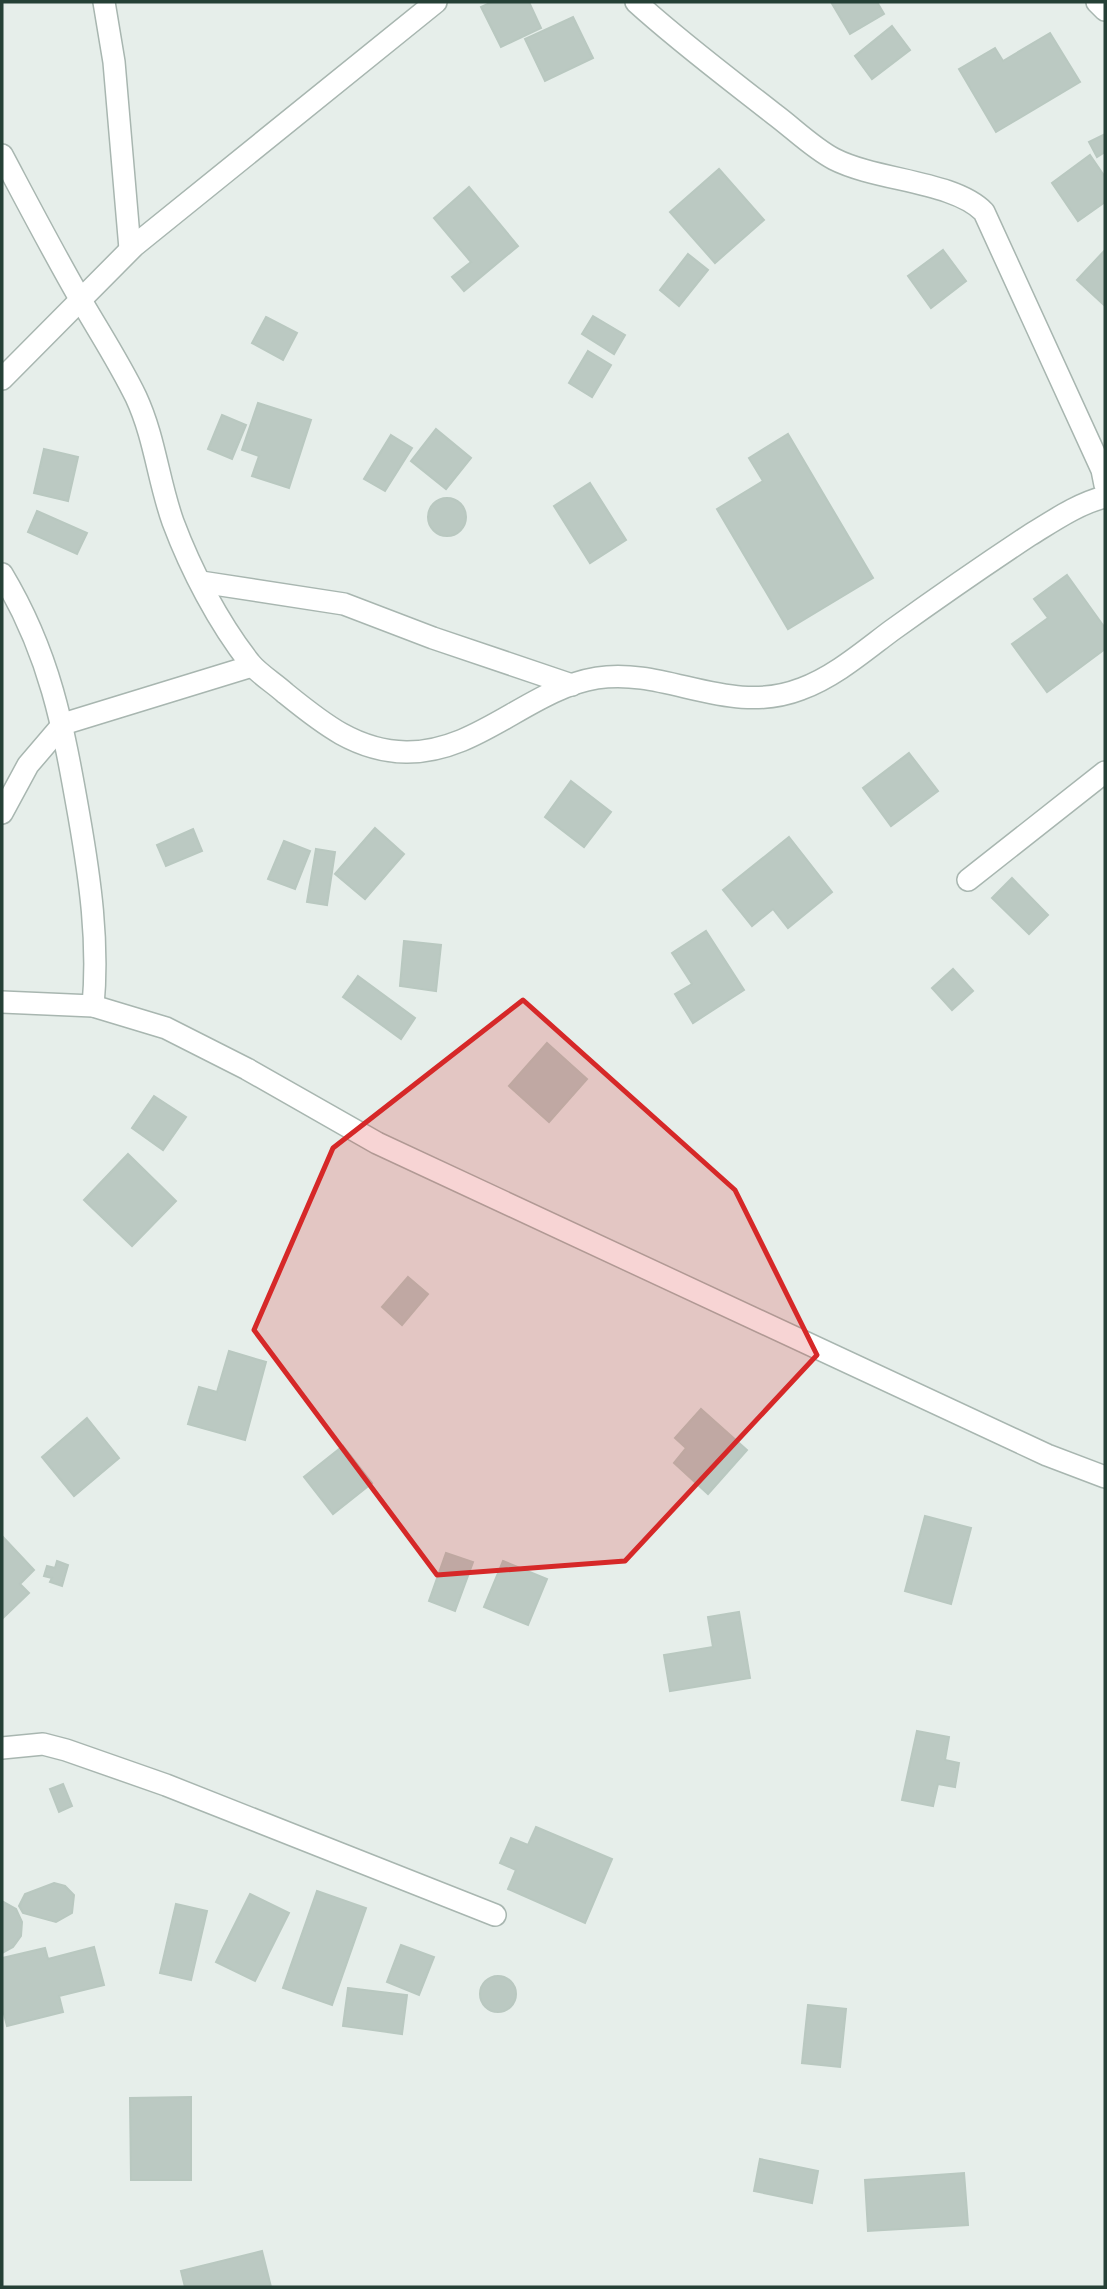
<svg xmlns="http://www.w3.org/2000/svg" width="1107" height="2289" font-family="'Nunito Sans',sans-serif">
	<style>
		.building { fill: #bbc9c2; stroke: #b9c8c0; stroke-width: 2 }
		.lines { fill: none; stroke-linecap: round; stroke-linejoin: round }
		.street-casing { stroke: #a8b6b0; stroke-width: 24 }
		.street { stroke: #fff; stroke-width: 21 }
		.marked { fill: #d62828; fill-opacity: 0.2; stroke: #d62828; stroke-width: 5; stroke-linejoin: round }
	</style>
	<rect width="100%" height="100%" fill="#e6eeea"/>
	<!-- building -->
	<g class="building">
		<polygon points="492,2 529,2 541,28 501,47 481,7"/>
		<polygon points="831,2 877,2 884,14 850,34"/>
		<polygon points="573,17 593,58 545,81 525,39"/>
		<polygon points="892,26 910,50 872,79 855,56"/>
		<polygon points="1050,33 1080,82 996,132 959,69 995,48 1003,61"/>
		<polygon points="1105,134 1105,152 1097,157 1089,142"/>
		<polygon points="1090,155 1105,177 1105,202 1078,221 1052,183"/>
		<polygon points="719,169 764,220 715,263 670,212"/>
		<polygon points="469,187 518,246 464,291 452,277 471,262 434,218"/>
		<polygon points="943,250 966,281 931,308 908,276"/>
		<polygon points="1105,250 1105,306 1077,280"/>
		<polygon points="688,254 708,270 679,306 660,290"/>
		<polygon points="593,316 625,335 614,354 582,334"/>
		<polygon points="266,317 297,333 283,360 252,343"/>
		<polygon points="588,351 611,365 592,397 569,383"/>
		<polygon points="258,403 311,420 289,488 252,476 259,456 242,450"/>
		<polygon points="222,415 246,425 232,459 208,449"/>
		<polygon points="436,429 471,458 446,489 411,461"/>
		<polygon points="788,434 873,578 788,629 717,509 763,481 749,458"/>
		<polygon points="391,435 412,448 385,491 364,479"/>
		<polygon points="44,449 78,457 68,501 34,493"/>
		<polygon points="590,483 626,540 590,563 554,506"/>
		<circle cx="447" cy="517" r="19"/>
		<polygon points="37,511 87,533 77,554 28,532"/>
		<polygon points="1067,575 1105,628 1105,649 1047,692 1012,644 1048,618 1034,599"/>
		<polygon points="909,753 938,791 891,826 863,788"/>
		<polygon points="571,781 611,812 584,847 545,817"/>
		<polygon points="375,828 404,854 365,899 335,874"/>
		<polygon points="193,829 202,851 166,866 157,845"/>
		<polygon points="789,837 832,892 788,928 773,909 752,926 723,890"/>
		<polygon points="284,841 310,851 295,889 268,879"/>
		<polygon points="316,849 335,852 327,905 307,902"/>
		<polygon points="1012,878 1048,915 1029,934 992,898"/>
		<polygon points="706,931 744,990 693,1023 675,994 692,984 672,953"/>
		<polygon points="404,941 441,945 436,991 400,986"/>
		<polygon points="953,969 973,991 952,1010 932,988"/>
		<polygon points="358,976 415,1018 401,1039 343,997"/>
		<polygon points="547,1043 587,1079 549,1122 509,1086"/>
		<polygon points="154,1096 186,1117 163,1150 132,1128"/>
		<polygon points="128,1154 176,1201 132,1246 84,1200"/>
		<polygon points="408,1277 428,1294 402,1325 382,1307"/>
		<polygon points="229,1351 266,1362 245,1440 188,1424 199,1387 217,1392"/>
		<polygon points="701,1409 747,1450 708,1494 674,1463 686,1448 675,1438"/>
		<polygon points="87,1418 119,1458 74,1496 42,1457"/>
		<polygon points="343,1446 372,1483 333,1514 304,1477"/>
		<polygon points="925,1516 971,1528 951,1604 905,1591"/>
		<polygon points="2,1536 34,1570 20,1584 29,1593 2,1619"/>
		<polygon points="446,1553 473,1562 455,1611 429,1601"/>
		<polygon points="57,1561 68,1565 62,1586 50,1582 52,1578 44,1576 47,1566 55,1568"/>
		<polygon points="503,1561 547,1579 528,1625 484,1607"/>
		<polygon points="739,1612 750,1678 670,1691 664,1655 713,1647 708,1617"/>
		<polygon points="917,1731 949,1737 945,1760 959,1763 955,1787 938,1784 933,1806 902,1800"/>
		<polygon points="63,1784 72,1806 59,1812 50,1789"/>
		<polygon points="536,1827 612,1859 585,1923 508,1889 516,1870 500,1863 511,1838 528,1845"/>
		<polygon points="54,1883 65,1886 74,1895 72,1913 56,1922 23,1913 19,1906 25,1894"/>
		<polygon points="317,1891 366,1908 332,2005 283,1988"/>
		<polygon points="250,1894 289,1913 255,1981 216,1962"/>
		<polygon points="2,1901 16,1909 22,1922 21,1936 13,1947 2,1953"/>
		<polygon points="176,1904 207,1911 191,1980 160,1973"/>
		<polygon points="401,1945 434,1957 419,1995 387,1982"/>
		<polygon points="94,1947 104,1985 59,1996 63,2012 7,2026 2,2006 2,1958 45,1948 48,1959"/>
		<circle cx="498" cy="1994" r="18"/>
		<polygon points="348,1988 407,1995 402,2034 343,2026"/>
		<polygon points="808,2005 846,2009 840,2067 802,2063"/>
		<polygon points="191,2097 191,2180 131,2180 130,2098"/>
		<polygon points="760,2159 818,2171 812,2203 754,2191"/>
		<polygon points="964,2173 968,2225 868,2231 865,2180"/>
		<polygon points="262,2251 271,2287 185,2287 181,2271"/>
	</g>
	<g class="lines">
		<!-- street casing -->
		<g class="street-casing">
			<g id="street">
				<polyline points="104,2 114,62 130,249"/>
				<path d="M 636,2 C 680,42 727,77 774,114 C 793,128 813,148 834,159 C 877,181 954,181 984,212 L 1102,470 L 1105,485"/>
				<polyline points="1097,2 1105,10"/>
				<path d="M 2,155 C 27,202 52,250 79,297 C 98,330 119,362 136,397 C 155,438 158,480 173,522 C 191,570 218,622 250,663 C 259,674 274,683 285,693 C 322,723 356,751 406,752 C 478,753 529,689 597,678 C 666,667 729,717 801,689 C 834,677 863,652 891,631 C 937,598 983,566 1030,535 C 1053,521 1079,503 1105,497"/>
				<polyline points="2,379 134,246 436,2"/>
				<path d="M 2,574 C 50,654 63,725 79,816 C 90,879 99,942 93,1006"/>
				<polyline points="201,582 344,604 433,638 572,685"/>
				<polyline points="2,813 28,765 63,724 252,666"/>
				<polyline points="968,880 1105,772"/>
				<polyline points="2,1002 93,1006 166,1028 247,1069 377,1143 1047,1455 1105,1477"/>
				<polyline points="2,1748 43,1744 66,1750 166,1785 495,1915"/>
			</g>
		</g>
		<!-- street -->
		<use href="#street" class="street"/>
	</g>
	<!-- marked area -->
	<path class="marked" d="M 523,1000 L 735,1190 L 817,1355 L 625,1561 L 437,1575 L 254,1330 L 333,1148 Z"/>
	<!-- border -->
	<rect width="1107" height="2289" fill="none" stroke="#254036" stroke-width="7"/>
</svg>
